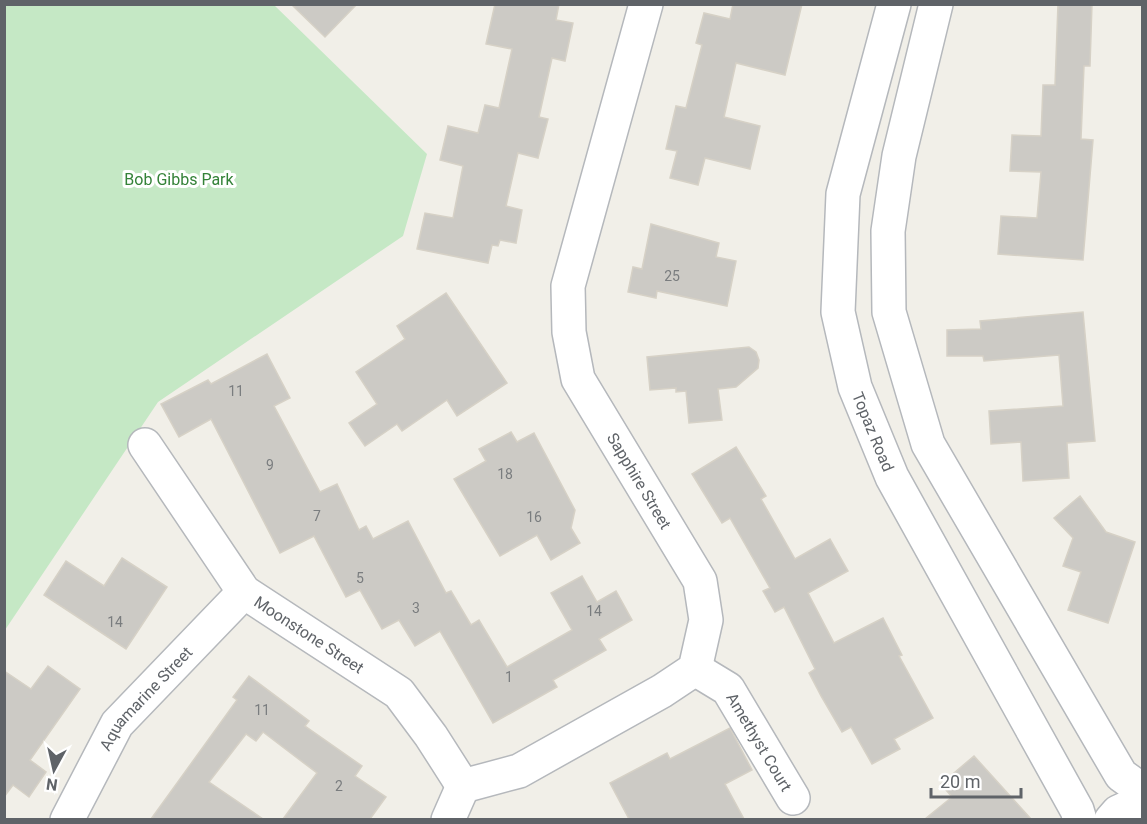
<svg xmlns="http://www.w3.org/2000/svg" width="1147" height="824" font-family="Roboto,sans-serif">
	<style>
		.green { fill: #c5e8c5 }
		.building { fill: #cccac5; stroke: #d6d1c6; stroke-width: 1.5 }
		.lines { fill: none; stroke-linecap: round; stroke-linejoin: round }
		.minor-casing { stroke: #b5b8bc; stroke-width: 36 }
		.minor { stroke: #fff; stroke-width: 33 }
		.labels { text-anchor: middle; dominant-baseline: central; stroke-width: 6; stroke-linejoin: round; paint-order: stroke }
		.number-label { font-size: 14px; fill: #7a7d7f }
		.park-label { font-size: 16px; fill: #348238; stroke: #fff }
		.street-label { font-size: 16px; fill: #5f6368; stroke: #fff }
	</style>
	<rect width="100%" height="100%" fill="#f1efe8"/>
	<!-- green -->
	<polygon class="green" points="5,5 274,5 427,154 403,236 158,402 5,630"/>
	<!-- building -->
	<g class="building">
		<polygon points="291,4 357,4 325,37"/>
		<polygon points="495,4 559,4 556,20 573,23 565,61 552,58 539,117 548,119 538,158 518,153 506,206 522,210 516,243 500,240 498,246 492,245 488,263 417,249 425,213 453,218 463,166 440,160 448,126 478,133 485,105 499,108 512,49 486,44"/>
		<polygon points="733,4 802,4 785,75 736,63 724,117 760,126 750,169 705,158 698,185 670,178 677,151 666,149 676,106 686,108 702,45 696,43 704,13 730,19"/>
		<polygon points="1058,4 1092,4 1090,66 1084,66 1081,139 1093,140 1083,260 998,254 1001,216 1037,218 1041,172 1010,171 1012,135 1041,136 1043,85 1055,85"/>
		<polygon points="651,224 719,243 716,257 736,261 727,306 657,291 656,298 628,292 633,267 642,269"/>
		<polygon points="446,293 507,383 457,416 447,400 402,431 397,424 365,446 349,423 377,404 356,372 405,339 397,326"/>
		<polygon points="1083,312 1095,441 1067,443 1069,478 1023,481 1021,442 991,444 989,411 1063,406 1059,355 984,361 983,356 947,356 947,330 981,329 980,321"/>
		<polygon points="749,347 756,352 759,360 758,368 736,387 718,389 722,420 689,423 686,391 676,392 676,388 650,390 647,357"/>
		<polygon points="267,354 290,398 274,406 320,492 337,484 359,530 366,526 373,539 408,521 446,593 451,591 471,625 479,620 507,667 572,630 551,593 582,576 597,602 616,591 632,620 599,639 606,650 553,680 557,687 493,723 440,631 415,646 399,620 382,629 360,590 346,597 314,536 280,553 211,419 179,437 161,404 208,380 211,384"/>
		<polygon points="511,432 517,442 534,433 575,510 571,528 580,543 551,560 537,535 500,556 454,479 486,461 479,449"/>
		<polygon points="736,447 766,496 761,499 795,559 830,539 848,571 808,593 834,643 883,618 902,655 899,656 933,718 894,739 900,749 872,764 851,727 842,732 821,696 809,673 815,669 784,607 775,612 763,591 770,588 730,518 722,523 692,474"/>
		<polygon points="1080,496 1106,532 1135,542 1108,623 1068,610 1081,572 1063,566 1073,538 1054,518"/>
		<polygon points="122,558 167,587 126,649 44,595 66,561 104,586"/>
		<polygon points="48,666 80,689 30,760 46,772 29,797 13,785 4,797 4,671 31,689"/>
		<polygon points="249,676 309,721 305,726 362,766 355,776 386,797 370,819 283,819 317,773 263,732 256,741 246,734 209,782 263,819 151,819 237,700 233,697"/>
		<polygon points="730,728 752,770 725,784 744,819 629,819 610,783 667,753 670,759"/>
		<polygon points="974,756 1031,819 925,819 952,797 941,784"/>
	</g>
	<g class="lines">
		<!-- minor casing -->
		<g class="minor-casing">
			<g id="minor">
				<path id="s1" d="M 894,4 L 843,194 L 838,312 L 855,387 L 892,477 L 1077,810 L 1080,820"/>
				<polyline points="936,4 899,156 888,231 889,312 928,444 1121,775 1142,790"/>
				<path id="s2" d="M 145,445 L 244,592 L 399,693 L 431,736 L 463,786"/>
				<path id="s3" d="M 695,669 L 728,689 L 793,798"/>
				<polyline points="463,786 519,771 662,691 695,669 706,620 700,581 578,379 569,332 568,286 646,4"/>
				<path id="s4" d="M 67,820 L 117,724 L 244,592"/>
				<polyline points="448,820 463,786"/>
				<polyline points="1111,820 1118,812 1142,801"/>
			</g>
		</g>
		<!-- minor -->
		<use href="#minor" class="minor"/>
	</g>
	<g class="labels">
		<!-- number labels -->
		<g class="number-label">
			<text x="672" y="276">25</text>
			<text x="236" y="391">11</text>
			<text x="270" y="465">9</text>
			<text x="505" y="474">18</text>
			<text x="317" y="516">7</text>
			<text x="534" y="517">16</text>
			<text x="360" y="578">5</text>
			<text x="416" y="608">3</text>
			<text x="594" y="611">14</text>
			<text x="115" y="622">14</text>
			<text x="509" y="677">1</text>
			<text x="262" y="710">11</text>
			<text x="339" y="786">2</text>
		</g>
		<!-- park labels -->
		<g class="park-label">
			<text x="179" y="179">Bob Gibbs Park</text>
		</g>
		<!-- street labels -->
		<g class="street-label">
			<text stroke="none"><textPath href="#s1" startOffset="440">Topaz Road</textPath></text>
			<text transform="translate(639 481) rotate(59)">Sapphire Street</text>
			<text stroke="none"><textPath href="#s2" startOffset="255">Moonstone Street</textPath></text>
			<text stroke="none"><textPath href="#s4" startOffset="146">Aquamarine Street</textPath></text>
			<text stroke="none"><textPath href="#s3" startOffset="100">Amethyst Court</textPath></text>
		</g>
	</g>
	<!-- border -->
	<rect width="1147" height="824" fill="none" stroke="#5f6368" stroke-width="12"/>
	<!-- north arrow -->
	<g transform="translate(54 770) rotate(188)" stroke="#ffffff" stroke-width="4.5" paint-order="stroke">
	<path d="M0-4.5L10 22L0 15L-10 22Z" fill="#5f6368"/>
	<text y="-9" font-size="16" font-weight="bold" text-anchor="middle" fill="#5f6368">N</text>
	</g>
	<!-- scale -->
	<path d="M931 788v9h90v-9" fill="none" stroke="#5f6368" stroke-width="3"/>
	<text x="940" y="788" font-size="18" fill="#5f6368" stroke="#ffffff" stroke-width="4.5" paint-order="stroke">20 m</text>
</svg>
